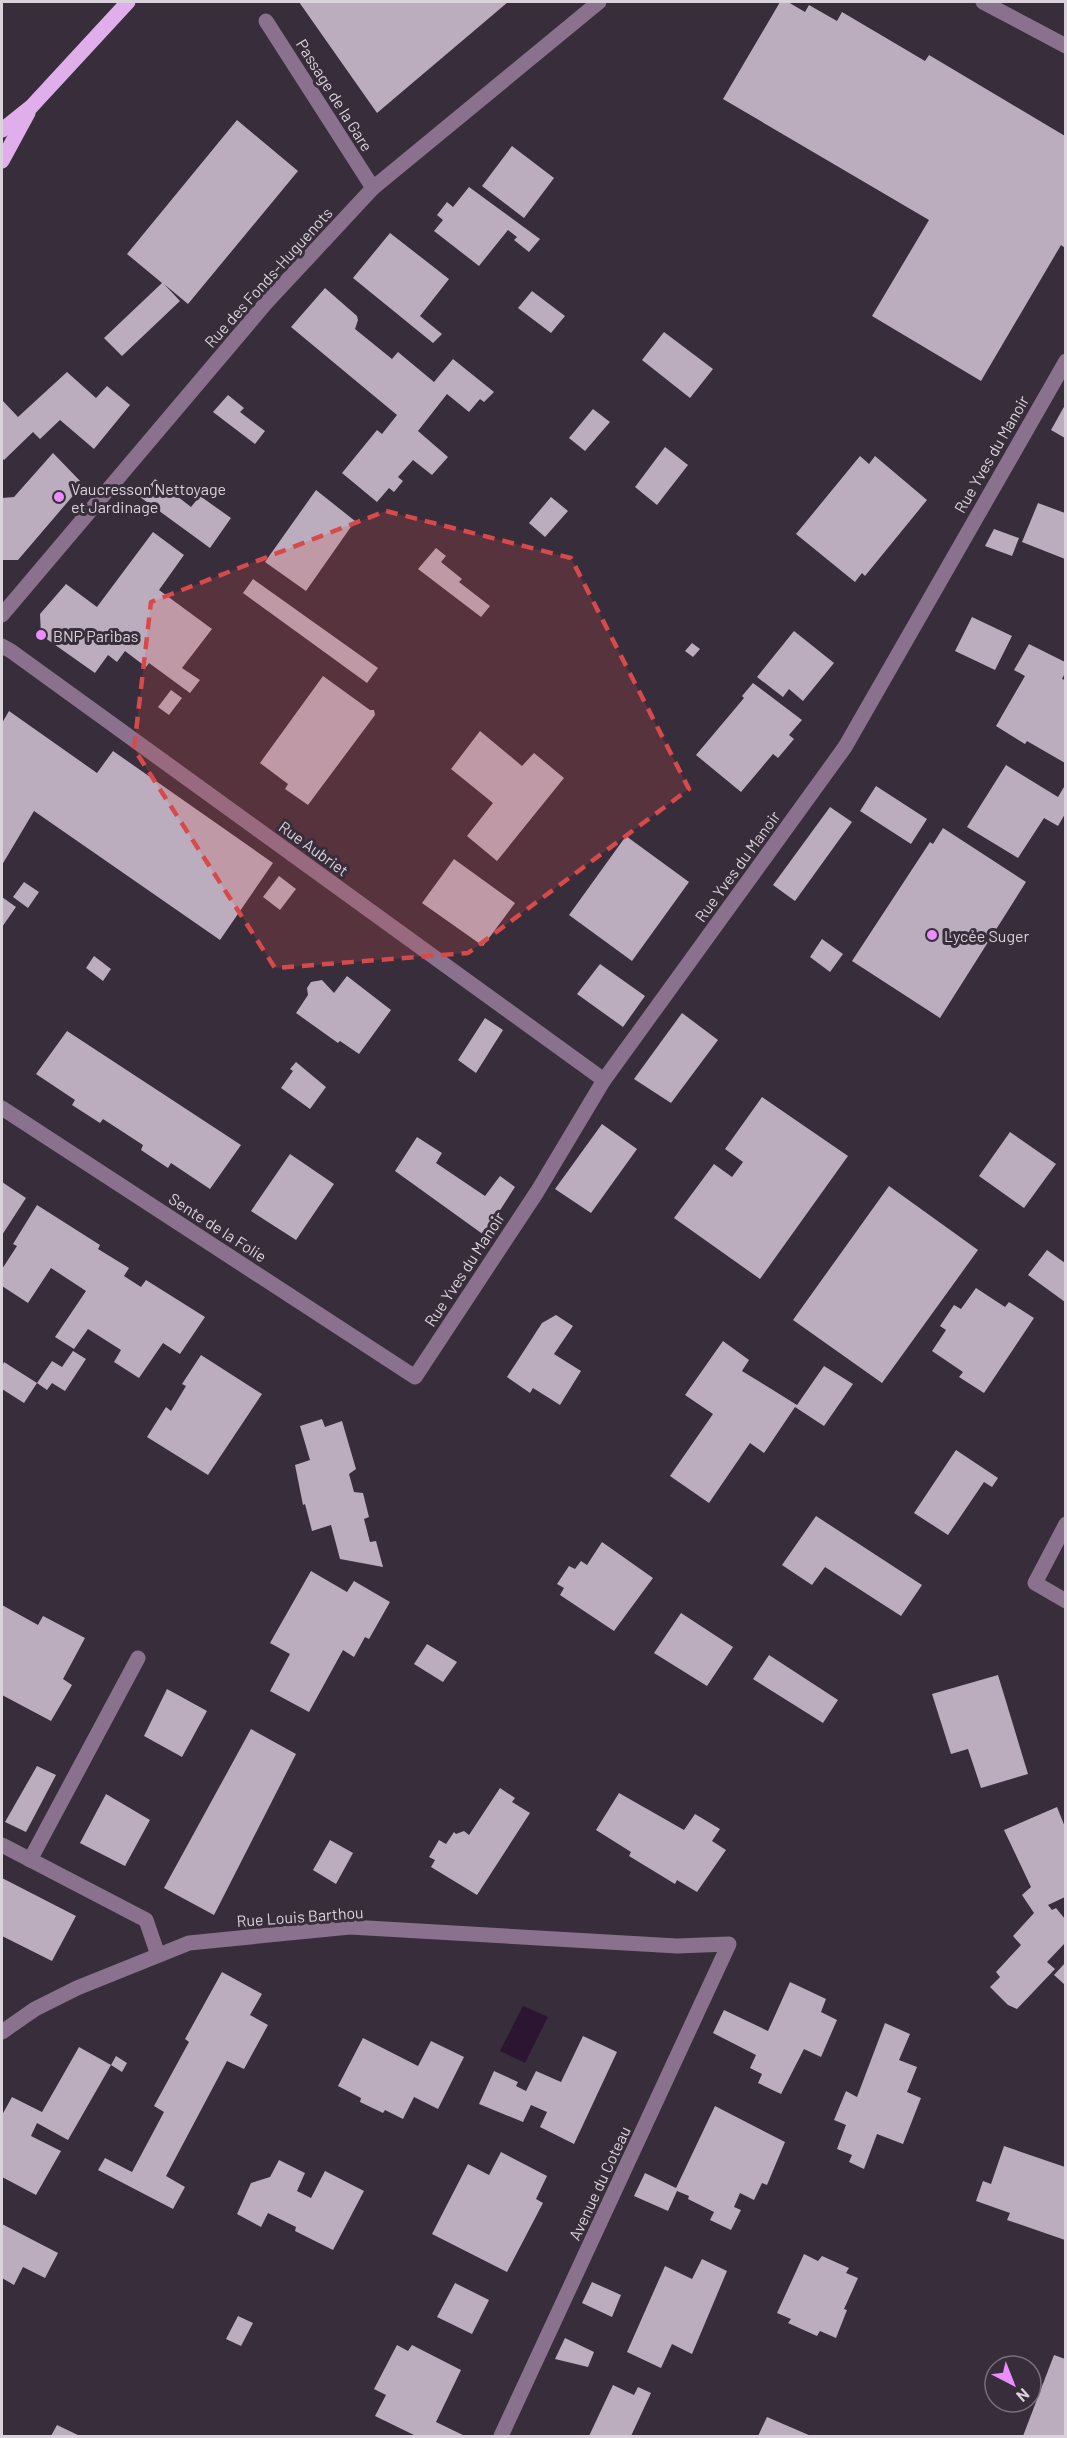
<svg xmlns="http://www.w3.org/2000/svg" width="1067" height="2438" font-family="Barlow,sans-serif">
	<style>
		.water { fill: #2c1531 }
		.building { fill: #bbadbd }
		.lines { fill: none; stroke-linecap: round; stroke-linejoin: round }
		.minor { stroke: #8a718e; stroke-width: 15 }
		.major { stroke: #e1aeec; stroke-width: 15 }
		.marked { fill: #d74a4c; fill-opacity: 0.2; stroke: #d74a4c; stroke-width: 4.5; stroke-dasharray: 12 8; stroke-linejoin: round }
		.poi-dot { fill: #ea8dfd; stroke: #382d3a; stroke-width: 2 }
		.labels { text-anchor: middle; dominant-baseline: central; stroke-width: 6; stroke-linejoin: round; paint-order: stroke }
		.street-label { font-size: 16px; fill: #dad3db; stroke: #382d3a }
		.poi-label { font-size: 16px; fill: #dad3db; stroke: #382d3a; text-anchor: start }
	</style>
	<rect width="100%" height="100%" fill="#382d3a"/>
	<!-- water -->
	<polygon class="water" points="523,2006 548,2017 525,2063 500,2051"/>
	<!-- building -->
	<g class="building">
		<polygon points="299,2 508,2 377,113"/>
		<polygon points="780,2 788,2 805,12 809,5 837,21 842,12 925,61 929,55 1065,136 1065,248 1061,245 981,381 872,316 929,220 723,99"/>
		<polygon points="237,120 298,171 188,304 164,284 180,301 122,356 104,338 162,283 127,254"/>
		<polygon points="512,146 554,178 524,218 482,186"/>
		<polygon points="469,187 540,239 529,252 514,240 517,237 508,230 479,266 434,231 443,220 437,215 447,202 453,207"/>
		<polygon points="390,233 449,279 420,316 442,334 433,343 353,278"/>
		<polygon points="325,288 357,316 358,320 355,329 392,359 398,352 434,382 453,359 494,392 484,402 480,399 469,412 447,394 418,431 448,457 432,475 413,460 398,477 403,481 394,492 389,488 377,502 342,473 377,430 382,434 397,415 291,327"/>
		<polygon points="532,291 565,316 551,333 518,308"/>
		<polygon points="664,332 713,369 690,398 642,360"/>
		<polygon points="67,372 96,398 107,386 130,405 94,449 60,420 40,439 33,432 4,460 2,458 2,400 18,417"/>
		<polygon points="228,395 244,408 240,412 265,431 255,444 213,412"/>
		<polygon points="1065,405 1065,438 1051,430"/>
		<polygon points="593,409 610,422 585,451 569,438"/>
		<polygon points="665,447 688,465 657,505 635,487"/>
		<polygon points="53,453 83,484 18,560 2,560 2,498 14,497"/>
		<polygon points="860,456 869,464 875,456 927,500 865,576 862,573 855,582 796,534"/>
		<polygon points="155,479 191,507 200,496 231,518 210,548 140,497"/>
		<polygon points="316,490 355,521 306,591 265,562"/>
		<polygon points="551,497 568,511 545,537 529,523"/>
		<polygon points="1038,503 1065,513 1065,559 1022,542"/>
		<polygon points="994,529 1019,538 1012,556 985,546"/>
		<polygon points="153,532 184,555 159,590 212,629 182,668 200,680 190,693 149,663 146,667 125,651 117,662 108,655 95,673 41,635 40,614 66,584 97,607"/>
		<polygon points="436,548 446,556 441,562 462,579 459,582 490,606 481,617 418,569"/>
		<polygon points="253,579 378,668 367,683 243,593"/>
		<polygon points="972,617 1012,636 995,670 955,651"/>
		<polygon points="794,631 834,663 803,701 789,689 783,697 757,677"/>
		<polygon points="692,643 700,649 693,657 685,651"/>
		<polygon points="1029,644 1065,662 1065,673 1062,679 1065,680 1065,763 1027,741 1025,744 996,726 1025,676 1014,670"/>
		<polygon points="323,676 370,710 374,710 375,715 308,805 285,789 288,784 260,763"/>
		<polygon points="753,683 802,720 789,735 794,739 778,758 773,754 741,792 696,755 744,698 742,696"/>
		<polygon points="171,690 182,698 169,715 158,707"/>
		<polygon points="9,711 97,773 113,751 273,863 220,940 34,811 2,865 2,723"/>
		<polygon points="480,731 522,766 534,753 564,778 497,861 467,836 493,803 451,769"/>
		<polygon points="1006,765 1058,797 1064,787 1065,788 1065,814 1058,826 1044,818 1018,858 967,827"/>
		<polygon points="876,786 927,819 911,844 860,811"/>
		<polygon points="830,807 852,822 795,901 773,885"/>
		<polygon points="943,828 1026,882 940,1018 852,961 930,842 933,844"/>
		<polygon points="626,836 689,882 632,961 569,915"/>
		<polygon points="454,859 515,903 483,946 422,903"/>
		<polygon points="279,876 296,889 280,910 263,897"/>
		<polygon points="24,882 39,892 28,908 13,897"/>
		<polygon points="2,897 16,907 2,927"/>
		<polygon points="822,939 843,954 830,972 810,957"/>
		<polygon points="94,956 111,969 103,981 86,968"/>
		<polygon points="600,964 645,996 623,1027 577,994"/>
		<polygon points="347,976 391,1010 359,1054 340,1041 338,1043 296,1013 308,995 307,988 311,982 322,980 334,993"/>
		<polygon points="682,1013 718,1040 671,1103 634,1079"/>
		<polygon points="485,1018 503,1030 476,1073 458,1060"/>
		<polygon points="67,1031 241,1145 210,1189 171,1163 168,1168 141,1150 143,1145 103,1119 100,1123 72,1105 75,1100 36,1074"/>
		<polygon points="296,1062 326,1087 310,1109 281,1088 293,1071 290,1069"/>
		<polygon points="762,1097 848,1156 760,1279 674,1218 714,1164 732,1177 743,1162 725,1149"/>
		<polygon points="602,1124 637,1149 591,1213 555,1189"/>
		<polygon points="1010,1132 1056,1164 1024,1208 979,1176"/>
		<polygon points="417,1137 442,1153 436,1163 485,1196 500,1176 515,1187 484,1235 395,1171"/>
		<polygon points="290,1154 334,1184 296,1240 251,1211"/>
		<polygon points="2,1182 26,1198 2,1235"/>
		<polygon points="889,1186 978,1250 882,1383 793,1320"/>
		<polygon points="37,1205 100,1245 98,1249 129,1268 124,1276 141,1287 146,1280 205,1317 180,1354 163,1343 139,1378 114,1362 121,1350 88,1329 74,1349 55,1337 86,1291 51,1268 28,1303 2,1286 2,1269 17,1246 13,1244"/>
		<polygon points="1047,1250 1065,1263 1065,1302 1028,1275"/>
		<polygon points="976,1288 1005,1307 1009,1302 1034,1318 984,1393 959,1377 963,1372 932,1351 946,1330 940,1326 954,1305 961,1309"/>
		<polygon points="556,1315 573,1326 554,1354 581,1371 560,1405 533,1388 530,1393 507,1377 542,1323"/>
		<polygon points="723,1341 749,1360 742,1371 797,1405 824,1366 853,1384 824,1426 795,1407 764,1453 750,1443 709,1503 670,1476 713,1414 685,1395"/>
		<polygon points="73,1351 86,1359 65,1391 52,1383 47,1390 37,1383 24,1403 2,1389 2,1367 4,1362 37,1383 52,1361 62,1367"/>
		<polygon points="201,1355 262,1394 208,1475 147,1437 166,1407 171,1411 186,1386 182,1384"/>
		<polygon points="322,1419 325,1427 342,1421 356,1469 349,1474 354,1492 363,1493 369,1517 364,1519 370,1542 376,1541 383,1567 340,1559 331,1525 312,1531 305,1504 303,1505 295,1465 310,1460 300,1426"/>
		<polygon points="956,1450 998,1478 992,1487 984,1482 948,1535 914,1513"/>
		<polygon points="816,1516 922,1585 901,1616 825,1567 812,1585 782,1565"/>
		<polygon points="602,1542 653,1578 614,1631 560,1595 564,1588 557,1584 569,1566 575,1569 581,1561 587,1565"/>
		<polygon points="311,1571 347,1592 354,1581 390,1602 369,1639 365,1637 354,1657 343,1650 309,1712 270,1691 290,1654 270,1643"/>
		<polygon points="2,1605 38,1625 43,1616 85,1638 63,1679 72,1685 51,1721 2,1695"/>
		<polygon points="681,1613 733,1647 707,1686 654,1653"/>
		<polygon points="427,1644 457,1662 443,1682 414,1664"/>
		<polygon points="769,1655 838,1700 823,1723 753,1679"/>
		<polygon points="998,1675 1028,1774 981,1788 968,1749 951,1754 932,1694"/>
		<polygon points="167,1689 207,1711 182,1757 144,1736"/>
		<polygon points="251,1729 296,1754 214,1915 164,1888"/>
		<polygon points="37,1766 56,1775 26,1832 5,1822"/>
		<polygon points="500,1788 515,1798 512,1802 530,1813 477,1895 431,1867 435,1860 429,1857 439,1840 446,1844 454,1832 456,1834 464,1831 469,1835"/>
		<polygon points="619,1793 684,1830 695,1814 720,1829 712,1841 726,1850 697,1892 677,1880 675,1884 629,1856 631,1852 596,1830"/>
		<polygon points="106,1794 150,1820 125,1866 80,1843"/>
		<polygon points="1057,1807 1065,1827 1065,1897 1048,1905 1052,1910 1056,1908 1065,1919 1065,1943 1047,1962 1055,1969 1017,2009 1008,2005 990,1987 1000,1977 996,1972 1021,1945 1013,1936 1034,1913 1022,1895 1031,1887 1004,1830"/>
		<polygon points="330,1840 353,1853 336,1884 313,1870"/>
		<polygon points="2,1878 76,1916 52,1961 2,1936"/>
		<polygon points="1065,1963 1065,1985 1054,1975"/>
		<polygon points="222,1972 262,1994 250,2015 268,2025 244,2069 227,2061 166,2176 185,2187 173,2209 98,2170 105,2158 132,2172 164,2112 154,2106 189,2042 185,2039"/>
		<polygon points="790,1982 826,1999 821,2012 837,2020 821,2057 804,2049 781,2094 758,2083 762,2074 750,2068 756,2055 713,2033 724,2010 768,2031"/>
		<polygon points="885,2023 910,2034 899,2060 917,2067 907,2092 921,2098 903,2144 877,2134 864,2169 849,2162 852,2155 837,2149 846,2125 834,2120 846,2091 857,2097"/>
		<polygon points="583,2036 617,2052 574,2144 540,2127 547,2112 531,2105 523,2122 479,2104 494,2071 518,2082 516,2086 526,2091 536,2071 561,2082"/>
		<polygon points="363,2038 418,2066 431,2041 464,2057 438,2109 414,2097 403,2119 385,2110 383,2113 360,2102 361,2098 338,2086"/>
		<polygon points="79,2047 111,2065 68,2140 37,2123 31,2136 61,2151 36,2195 2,2177 2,2115 12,2097 42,2112"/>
		<polygon points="116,2056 127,2063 122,2072 111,2065"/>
		<polygon points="715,2106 785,2142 767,2185 762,2183 754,2200 740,2193 734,2207 741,2210 731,2230 710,2220 714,2212 688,2199 689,2196 677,2191 668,2211 634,2196 645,2173 676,2188"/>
		<polygon points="1004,2146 1065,2167 1065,2240 1007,2220 1010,2213 976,2201 983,2181 991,2184"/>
		<polygon points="501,2152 547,2176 536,2199 543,2203 507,2272 432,2234 468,2164 489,2175"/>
		<polygon points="279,2160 305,2173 297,2191 311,2198 325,2171 364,2191 333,2250 295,2231 296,2227 268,2213 261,2227 237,2214 251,2183 270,2177"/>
		<polygon points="2,2224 58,2253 45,2278 23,2267 14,2285 2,2278"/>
		<polygon points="804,2254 818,2261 822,2256 849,2268 846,2273 858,2278 844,2309 847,2310 836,2338 820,2331 817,2336 788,2323 791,2319 777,2313"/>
		<polygon points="702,2259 727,2271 692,2354 672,2344 661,2368 627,2352 665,2266 692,2279"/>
		<polygon points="592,2282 621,2295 612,2317 582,2303"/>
		<polygon points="455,2283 489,2300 472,2334 437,2317"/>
		<polygon points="238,2316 253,2323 241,2346 226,2339"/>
		<polygon points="565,2338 594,2352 588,2367 555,2359"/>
		<polygon points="397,2345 408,2351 412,2345 461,2370 436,2422 465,2436 416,2436 375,2416 386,2395 374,2389"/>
		<polygon points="1054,2355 1065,2359 1065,2436 1023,2436"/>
		<polygon points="613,2385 634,2395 638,2387 651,2393 631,2436 589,2436"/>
		<polygon points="767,2417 811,2436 758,2436"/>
		<polygon points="57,2425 80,2436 51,2436"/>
	</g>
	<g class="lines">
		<!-- minor -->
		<g class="minor">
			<polyline points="983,2 1066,46"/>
			<polyline points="266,21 373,188"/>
			<polyline points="2,615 266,303 373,188 599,2"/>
			<polyline points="2,646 11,651 604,1080"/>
			<polyline points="2,1108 415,1377 537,1192 604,1080 845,747 1066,361"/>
			<polyline points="1066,1524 1035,1583 1066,1601"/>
			<polyline points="2,1845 146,1920 158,1955"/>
			<polyline points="30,1860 138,1658"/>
			<polyline points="2,2032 35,2009 77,1988 189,1943 350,1927 677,1946 729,1944 501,2436"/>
		</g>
		<!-- major -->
		<g class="major">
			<polyline points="2,130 31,107 128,2"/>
			<polyline points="2,161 28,113"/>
		</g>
	</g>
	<!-- marked area -->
	<path class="marked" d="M 386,511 L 571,558 L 689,789 L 468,953 L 275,968 L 134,749 L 151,602 Z"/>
	<!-- markers -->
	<g class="poi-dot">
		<circle cx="59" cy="497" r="6"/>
		<circle cx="41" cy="635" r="6"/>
		<circle cx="932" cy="935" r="6"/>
	</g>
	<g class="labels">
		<!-- street labels -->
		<g class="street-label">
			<text transform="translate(335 95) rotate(58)">Passage de la Gare</text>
			<text transform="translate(268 277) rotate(-48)">Rue des Fonds-Huguenots</text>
			<text transform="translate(991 454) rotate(-60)">Rue Yves du Manoir</text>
			<text transform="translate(314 848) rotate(36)">Rue Aubriet</text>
			<text transform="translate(737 866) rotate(-54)">Rue Yves du Manoir</text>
			<text transform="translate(218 1227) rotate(33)">Sente de la Folie</text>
			<text transform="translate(464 1269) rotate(-57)">Rue Yves du Manoir</text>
			<text transform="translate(300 1916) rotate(-4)">Rue Louis Barthou</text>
			<text transform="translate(599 2183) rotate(-65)">Avenue du Coteau</text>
		</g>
		<!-- poi labels -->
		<g class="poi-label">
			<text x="71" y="488">Vaucresson Nettoyage<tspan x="71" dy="18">et Jardinage</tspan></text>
			<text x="53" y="635">BNP Paribas</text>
			<text x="944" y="935">Lycée Suger</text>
		</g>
	</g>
	<!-- border -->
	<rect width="1067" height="2438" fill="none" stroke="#dad3db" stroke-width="6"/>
	<!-- north arrow -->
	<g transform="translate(1013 2384) rotate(138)"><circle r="28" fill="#382d3a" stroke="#796f7a" stroke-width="1.5"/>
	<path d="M0-4.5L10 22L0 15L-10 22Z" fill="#ea8dfd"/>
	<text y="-9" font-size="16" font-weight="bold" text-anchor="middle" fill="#dad3db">N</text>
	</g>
</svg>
